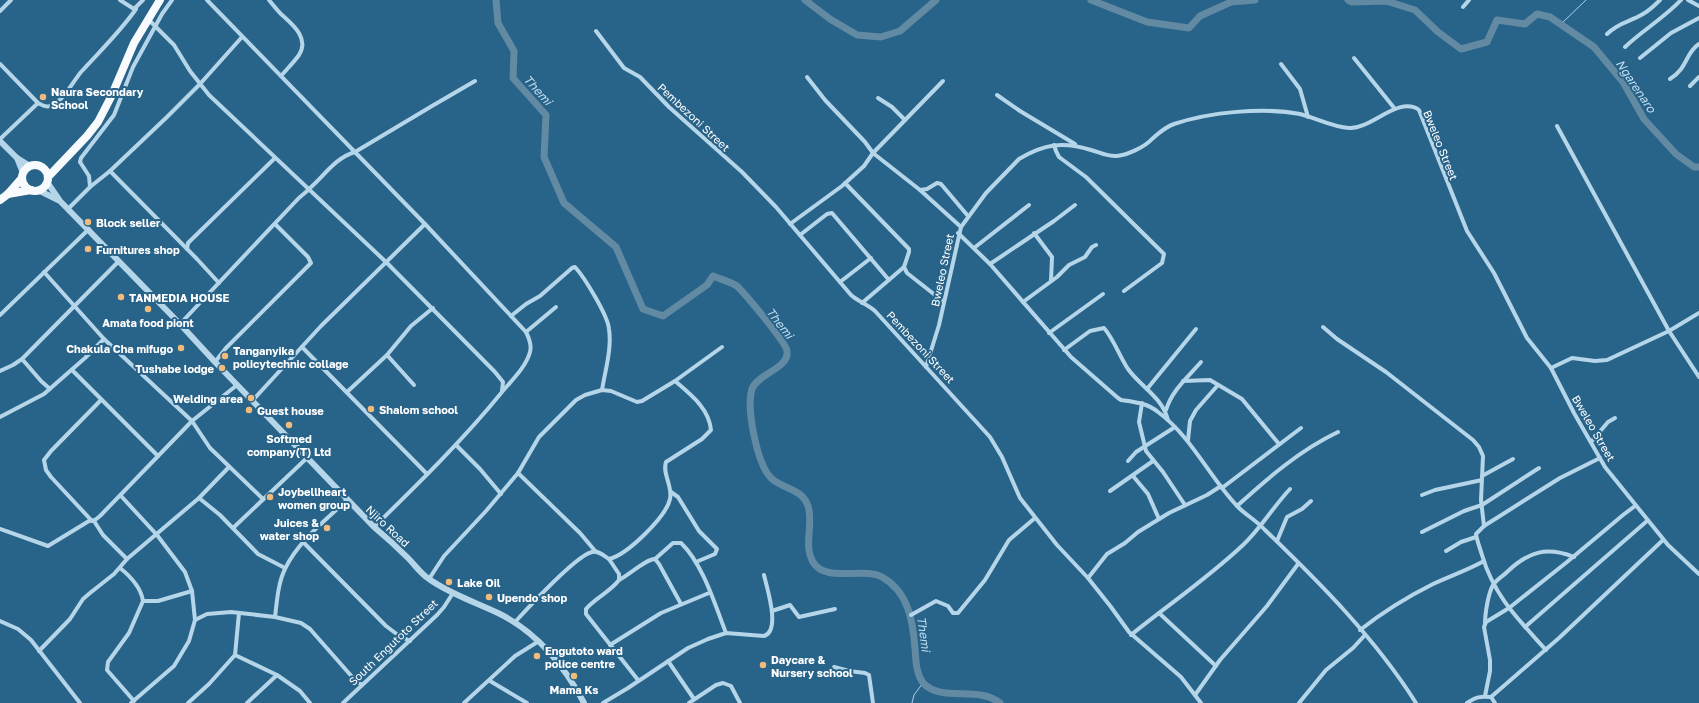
<svg xmlns="http://www.w3.org/2000/svg" width="1699" height="703" font-family="'Golos Text',sans-serif">
	<style>
		.lines { fill: none; stroke-linecap: round; stroke-linejoin: round }
		.stream { stroke: #aad2e9; stroke-width: 1 }
		.river { stroke: #628aa3; stroke-width: 7 }
		.minor { stroke: #b5d5e9; stroke-width: 4 }
		.tertiary { stroke: #b5d5e9; stroke-width: 6 }
		.primary { stroke: #f8fbfe; stroke-width: 8 }
		.poi-dot { fill: #f1bb7b; stroke: #286389; stroke-width: 1.5 }
		.labels { text-anchor: middle; dominant-baseline: central; stroke-width: 4; stroke-linejoin: round; paint-order: stroke }
		.poi-label { font-size: 11px; font-weight: bold; fill: #fff; stroke: #286389; text-anchor: start }
		.street-label { font-size: 11px; fill: #fff; stroke: #286389 }
		.water-label { font-size: 12px; font-style: italic; fill: #c1dff0; stroke: #286389 }
	</style>
	<rect width="100%" height="100%" fill="#286389"/>
	<g class="lines">
		<!-- stream -->
		<g class="stream">
			<polyline points="1561,24 1586,0"/>
			<polyline points="912,703 914,695 923,683"/>
		</g>
		<!-- river -->
		<g class="river">
			<path d="M 496,0 L 498,23 L 514,51 L 513,78 L 546,115 L 544,157 L 564,203 L 616,247 L 643,309 L 663,316 L 707,285 L 713,276 C 720,279 731,282 737,286 C 745,294 786,342 787,351 C 790,368 757,374 752,389 C 746,408 757,464 771,478 C 782,489 802,488 808,506 C 814,523 803,545 813,562 C 825,583 863,567 882,577 C 909,592 913,622 915,649 C 916,661 916,673 923,683 C 942,703 978,685 1000,703"/>
			<polyline points="805,0 830,19 857,35 881,37 900,31 936,0"/>
			<polyline points="1091,0 1147,22 1189,28 1200,16 1231,2 1255,0"/>
			<polyline points="1348,0 1352,2 1386,1 1415,10 1438,32 1461,49 1487,42 1497,20 1525,24 1537,14 1550,17 1594,47 1623,82 1644,119 1676,154 1694,167 1699,167"/>
		</g>
		<!-- minor -->
		<g class="minor">
			<polyline points="120,0 134,9 143,0"/>
			<path d="M 207,0 L 425,224 L 526,332 C 529,338 532,345 530,352 C 526,367 512,380 502,392 C 463,440 418,484 374,527"/>
			<path d="M 269,0 C 273,5 277,10 281,14 C 292,24 310,38 299,55 C 294,62 287,69 281,76"/>
			<polyline points="1688,0 1699,6"/>
			<polyline points="1463,7 1469,0"/>
			<polyline points="0,11 11,0"/>
			<polyline points="148,19 174,45 190,71 209,95 386,262 495,372 503,382 502,391"/>
			<path d="M 596,31 L 624,68 L 640,77 L 669,107 L 742,172 L 776,207 L 851,295 C 859,302 867,304 875,311 L 990,437 L 1002,457 L 1020,498 L 1057,545 L 1088,578 L 1111,607 L 1129,632 L 1181,677 L 1201,703"/>
			<path d="M 1607,34 C 1619,22 1630,22 1643,14 C 1650,10 1655,5 1660,0"/>
			<path d="M 1625,47 C 1643,30 1664,18 1681,0"/>
			<polyline points="1354,58 1395,109"/>
			<polyline points="1640,58 1671,33 1699,18"/>
			<path d="M 0,64 L 38,103 C 42,105 45,108 50,106 C 63,102 72,83 81,72 C 100,51 120,32 136,9"/>
			<polyline points="1281,64 1300,89 1308,117"/>
			<polyline points="807,77 825,100 865,142 873,153 920,190 927,189 937,183 941,184 968,216"/>
			<path d="M 1670,79 C 1688,68 1685,53 1699,44"/>
			<polyline points="1690,86 1699,77"/>
			<polyline points="997,95 1020,111 1075,144"/>
			<polyline points="878,98 892,107 905,120"/>
			<polyline points="1557,126 1669,331 1699,313"/>
			<polyline points="0,139 38,103"/>
			<polyline points="1054,145 1056,151 1059,157 1086,177 1164,254 1162,263 1124,291"/>
			<polyline points="110,171 197,259 219,283"/>
			<polyline points="845,183 909,249 909,252 904,267 907,273 944,302"/>
			<polyline points="90,187 89,176 80,162 81,158 114,115 133,67 162,14 172,0"/>
			<polyline points="920,190 961,227"/>
			<polyline points="68,209 90,187 110,171 167,117 200,84 242,37"/>
			<polyline points="790,224 842,186 864,166 873,153 943,81"/>
			<path d="M 958,233 L 990,264 L 1071,357 L 1118,398 L 1121,400 C 1135,402 1147,403 1158,412 C 1192,437 1209,477 1238,507 C 1246,515 1257,521 1265,530 C 1320,583 1375,638 1416,703"/>
			<polyline points="1034,233 1052,257 1051,281"/>
			<polyline points="800,235 827,214 832,213 889,280"/>
			<polyline points="974,248 1029,205"/>
			<polyline points="187,249 188,243 275,158"/>
			<polyline points="990,264 1054,221 1075,205"/>
			<polyline points="44,272 104,339 192,421 210,448 263,499"/>
			<polyline points="840,282 871,258"/>
			<polyline points="1023,302 1057,277 1069,265 1085,257 1092,247 1096,245"/>
			<polyline points="862,303 904,267"/>
			<polyline points="0,315 89,229"/>
			<path d="M 511,316 L 526,304 L 540,296 L 572,268 L 575,267 C 585,278 608,316 609,329 C 612,349 605,371 602,390"/>
			<path d="M 180,324 L 296,201 C 300,196 306,193 310,188 C 325,175 335,158 355,152 L 432,106 L 475,81"/>
			<polyline points="1323,327 1337,339 1386,372 1473,440 1479,447 1483,456 1481,500 1484,526"/>
			<polyline points="526,332 556,307"/>
			<polyline points="1049,333 1103,294"/>
			<polyline points="302,347 427,474"/>
			<path d="M 1064,350 L 1090,331 L 1104,328 C 1113,338 1120,357 1128,369 C 1141,387 1162,397 1168,420"/>
			<polyline points="387,355 414,385"/>
			<polyline points="22,359 41,381 50,389"/>
			<polyline points="215,362 226,348 311,263 308,257 275,224"/>
			<path d="M 926,367 L 939,325 L 961,227 L 986,193 L 1019,159 C 1044,144 1063,141 1091,150 C 1099,152 1108,157 1117,156 C 1127,155 1145,147 1152,139 C 1159,133 1165,127 1174,124 C 1210,112 1263,107 1300,114 C 1316,118 1332,127 1349,128 C 1370,130 1399,95 1419,110 L 1467,231 L 1494,273 L 1527,338 L 1551,368 L 1574,413 L 1605,467 L 1668,545 L 1699,574"/>
			<polyline points="1551,368 1572,358 1595,361 1607,360 1669,331 1699,377"/>
			<polyline points="72,370 158,456"/>
			<polyline points="0,371 13,365 22,359 119,261"/>
			<polyline points="1183,381 1210,380 1242,399 1279,444"/>
			<polyline points="1147,389 1196,329"/>
			<polyline points="347,392 387,355 411,326 433,308"/>
			<polyline points="253,400 321,326 425,224"/>
			<polyline points="1142,403 1139,422 1146,451 1163,472 1185,505"/>
			<path d="M 1166,410 C 1172,390 1188,377 1201,362"/>
			<polyline points="0,417 44,394 85,358 104,339"/>
			<polyline points="1188,440 1190,421 1196,410 1218,385"/>
			<polyline points="1591,442 1608,422 1615,418"/>
			<polyline points="456,445 480,469 501,494"/>
			<polyline points="1128,461 1136,452 1175,427"/>
			<polyline points="518,473 580,533 596,552"/>
			<polyline points="1133,476 1148,494 1159,519"/>
			<polyline points="1482,476 1513,459"/>
			<polyline points="1222,488 1301,428"/>
			<polyline points="1110,491 1153,461"/>
			<polyline points="671,492 678,497 699,531 717,549 715,554 696,562"/>
			<polyline points="1422,495 1435,490 1482,480"/>
			<polyline points="121,496 157,535 185,572 192,591 195,620"/>
			<polyline points="199,498 220,515 258,554 285,568"/>
			<path d="M 1237,506 C 1268,478 1300,450 1338,432"/>
			<polyline points="92,521 51,477 46,470 44,460 51,451 101,400"/>
			<polyline points="94,521 103,535 127,559"/>
			<polyline points="233,528 308,457"/>
			<polyline points="0,529 48,546 89,521 95,520 100,516 192,421 237,385"/>
			<polyline points="1422,532 1464,511 1482,505 1539,468"/>
			<polyline points="1277,541 1287,517 1302,509 1311,501"/>
			<polyline points="304,543 386,626 398,635 410,641"/>
			<polyline points="1446,551 1461,542 1476,537"/>
			<path d="M 609,559 L 619,574 L 619,580 C 610,592 595,598 586,609 L 586,614 L 638,680"/>
			<path d="M 655,559 L 673,543 L 681,543 C 703,564 715,605 726,633"/>
			<path d="M 120,568 C 130,576 141,587 143,601 L 129,633 L 108,662 L 107,670 L 134,701"/>
			<polyline points="1088,578 1107,554 1125,543 1138,532 1169,513 1207,495 1221,486"/>
			<polyline points="429,579 444,556 486,511 518,473 539,437 576,400 585,395 602,390 611,391 637,402 642,401 675,381 722,347"/>
			<path d="M 619,580 C 629,575 646,559 655,559 L 659,564 L 681,604"/>
			<polyline points="143,601 158,601 192,591"/>
			<polyline points="772,611 790,605 799,617 835,609"/>
			<polyline points="1159,613 1216,666"/>
			<polyline points="911,615 936,601 948,606 953,613 958,613 985,580 1009,540 1035,518"/>
			<path d="M 275,617 C 277,601 278,583 285,569 C 298,541 326,520 347,500"/>
			<polyline points="0,621 18,629 31,640 80,703"/>
			<path d="M 515,622 C 529,607 575,556 592,552 C 598,550 604,556 609,559 C 627,555 666,517 670,499 C 673,486 662,474 666,462 L 702,439 L 711,430 C 709,408 690,394 675,381"/>
			<path d="M 1485,624 C 1485,614 1488,594 1493,585 C 1496,580 1503,576 1507,572 C 1528,552 1546,546 1574,557"/>
			<polyline points="1525,627 1647,521"/>
			<path d="M 1360,630 C 1383,612 1407,597 1433,584 C 1450,576 1468,570 1484,561"/>
			<path d="M 1131,635 C 1168,605 1208,578 1243,545 C 1261,528 1273,507 1290,489"/>
			<polyline points="610,645 661,613 709,593"/>
			<path d="M 1546,650 C 1518,619 1494,596 1482,555 C 1480,548 1477,541 1476,534 L 1484,526 L 1560,478 L 1600,458"/>
			<polyline points="39,651 70,619 83,599 90,593 114,574 127,559 199,498 229,467"/>
			<polyline points="235,655 277,675 300,691 310,703"/>
			<polyline points="668,661 694,699"/>
			<polyline points="834,667 849,671 865,673 869,675 873,703"/>
			<polyline points="490,681 527,703"/>
			<polyline points="1195,695 1220,660 1267,606 1298,564"/>
			<polyline points="1485,696 1490,671 1490,660 1484,627 1486,622 1509,608 1567,562 1623,515 1635,506"/>
			<polyline points="1491,697 1495,703"/>
			<polyline points="131,703 174,666 189,641 195,620 207,614 231,612 275,617 301,623 310,629 354,679 362,685"/>
			<polyline points="188,703 209,684 235,655 239,613"/>
			<polyline points="247,703 277,675"/>
			<polyline points="343,703 437,615 444,607 453,593"/>
			<polyline points="464,703 515,656 539,641"/>
			<path d="M 603,703 L 628,688 L 688,648 L 708,639 L 726,633 L 764,636 C 781,631 767,588 764,575"/>
			<polyline points="689,703 716,685 723,683 731,686 740,703"/>
			<polyline points="1299,703 1326,670 1353,648 1365,635"/>
			<path d="M 1467,703 C 1476,697 1480,696 1491,697 L 1559,638 L 1663,540"/>
		</g>
		<!-- tertiary -->
		<g class="tertiary">
			<polyline points="0,141 17,158 30,166"/>
			<polyline points="17,158 23,173"/>
			<path d="M 47,182 L 60,201 L 180,324 L 215,362 L 374,527 C 386,537 397,547 408,558 C 415,565 421,574 429,579 C 450,594 475,602 498,613 C 537,632 564,665 584,703"/>
			<polyline points="38,190 58,200"/>
		</g>
		<!-- primary -->
		<g class="primary">
			<circle cx="35" cy="178" r="13"/>
			<polyline points="48,177 87,136 98,122 111,97 134,43 160,0"/>
			<polyline points="8,194 31,190"/>
			<polyline points="0,200 8,194 22,178"/>
		</g>
	</g>
	<!-- markers -->
	<g class="poi-dot">
		<circle cx="43" cy="97" r="4"/>
		<circle cx="88" cy="222" r="4"/>
		<circle cx="88" cy="249" r="4"/>
		<circle cx="121" cy="297" r="4"/>
		<circle cx="148" cy="309" r="4"/>
		<circle cx="181" cy="348" r="4"/>
		<circle cx="225" cy="356" r="4"/>
		<circle cx="222" cy="368" r="4"/>
		<circle cx="251" cy="398" r="4"/>
		<circle cx="371" cy="409" r="4"/>
		<circle cx="249" cy="410" r="4"/>
		<circle cx="289" cy="425" r="4"/>
		<circle cx="270" cy="497" r="4"/>
		<circle cx="327" cy="528" r="4"/>
		<circle cx="449" cy="582" r="4"/>
		<circle cx="489" cy="597" r="4"/>
		<circle cx="537" cy="656" r="4"/>
		<circle cx="763" cy="665" r="4"/>
		<circle cx="574" cy="676" r="4"/>
	</g>
	<g class="labels">
		<!-- poi labels -->
		<g class="poi-label">
			<text x="51" y="91">Naura Secondary<tspan x="51" dy="13">School</tspan></text>
			<text x="96" y="222">Block seller</text>
			<text x="96" y="249">Furnitures shop</text>
			<text x="129" y="297">TANMEDIA HOUSE</text>
			<text x="148" y="322" text-anchor="middle">Amata food piont</text>
			<text x="173" y="348" text-anchor="end">Chakula Cha mifugo</text>
			<text x="233" y="350">Tanganyika<tspan x="233" dy="13">policytechnic collage</tspan></text>
			<text x="214" y="368" text-anchor="end">Tushabe lodge</text>
			<text x="243" y="398" text-anchor="end">Welding area</text>
			<text x="379" y="409">Shalom school</text>
			<text x="257" y="410">Guest house</text>
			<text x="289" y="438" text-anchor="middle">Softmed<tspan x="289" dy="13">company(T) Ltd</tspan></text>
			<text x="278" y="491">Joybellheart<tspan x="278" dy="13">women group</tspan></text>
			<text x="319" y="522" text-anchor="end">Juices &amp;<tspan x="319" dy="13">water shop</tspan></text>
			<text x="457" y="582">Lake Oil</text>
			<text x="497" y="597">Upendo shop</text>
			<text x="545" y="650">Engutoto ward<tspan x="545" dy="13">police centre</tspan></text>
			<text x="771" y="659">Daycare &amp;<tspan x="771" dy="13">Nursery school</tspan></text>
			<text x="574" y="689" text-anchor="middle">Mama Ks</text>
		</g>
		<!-- street labels -->
		<g class="street-label">
			<text transform="translate(694 117) rotate(43)">Pembezoni Street</text>
			<text transform="translate(1441 145) rotate(68)">Bweleo Street</text>
			<text transform="translate(942 270) rotate(-78)">Bweleo Street</text>
			<text transform="translate(921 347) rotate(47)">Pembezoni Street</text>
			<text transform="translate(1594 428) rotate(60)">Bweleo Street</text>
			<text transform="translate(388 526) rotate(43)">Njiro Road</text>
			<text transform="translate(393 642) rotate(-44)">South Engutoto Street</text>
		</g>
		<!-- water labels -->
		<g class="water-label">
			<text transform="translate(1636 86) rotate(56)">Ngarenaro</text>
			<text transform="translate(538 90) rotate(48)">Themi</text>
			<text transform="translate(780 323) rotate(52)">Themi</text>
			<text transform="translate(924 634) rotate(82)">Themi</text>
		</g>
	</g>
</svg>
